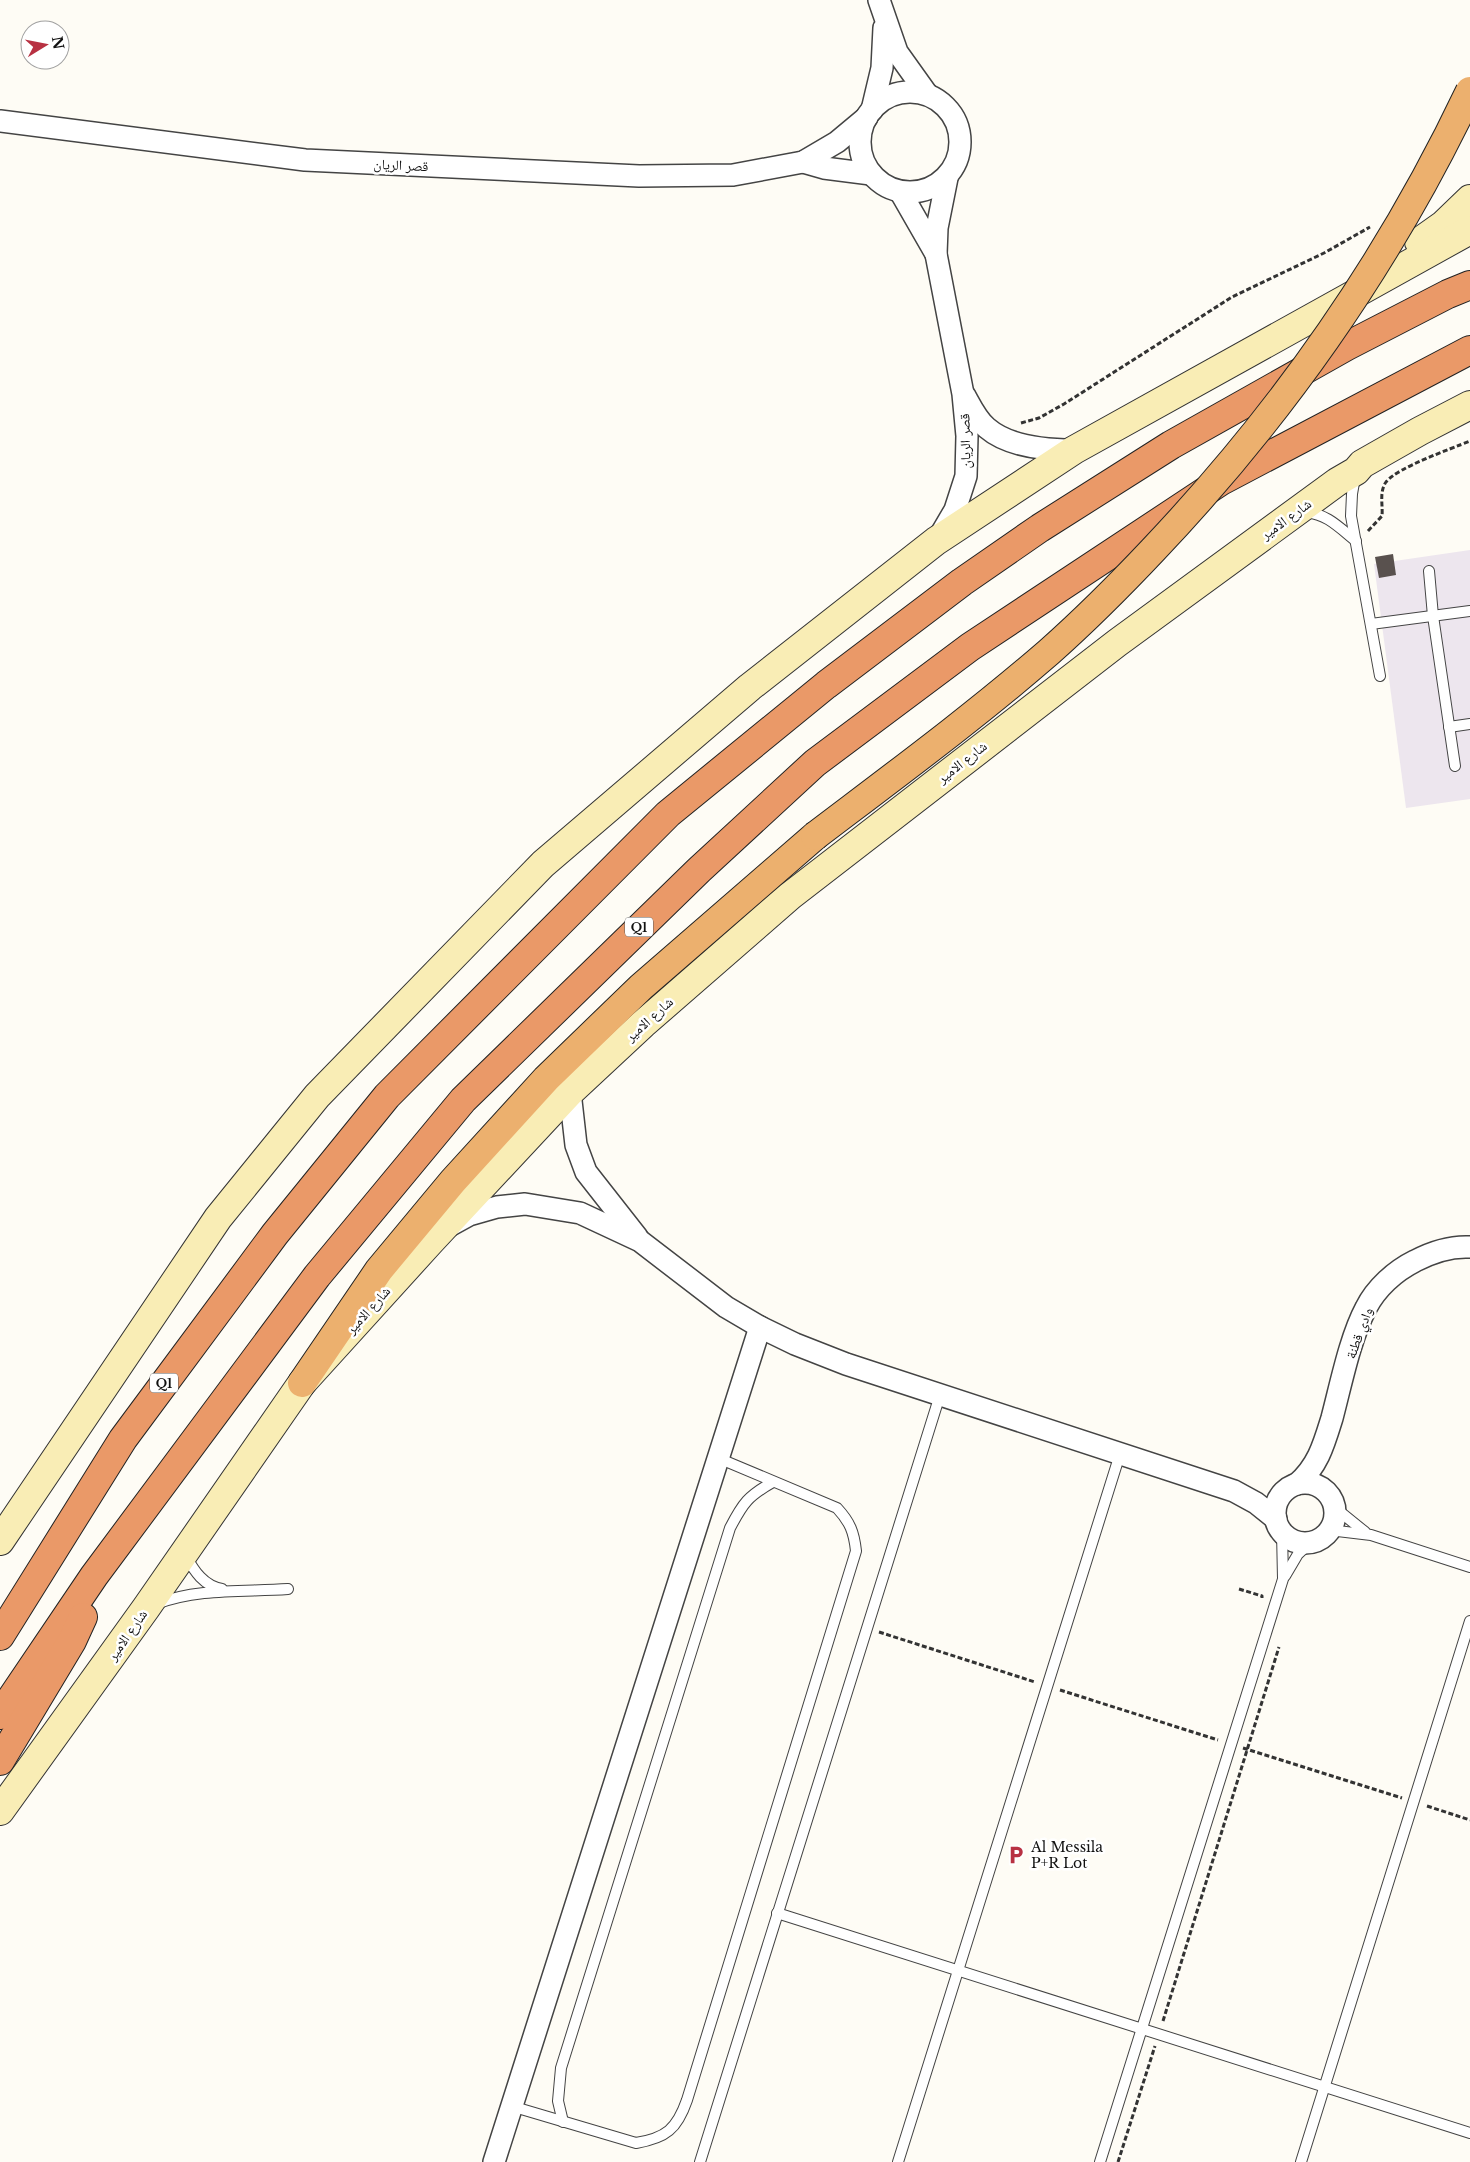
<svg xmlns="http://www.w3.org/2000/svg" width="1470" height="2162" font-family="'Libre Baskerville','Noto Naskh Arabic',serif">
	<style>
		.industrial { fill: #ede6ee }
		.building { fill: #59514e }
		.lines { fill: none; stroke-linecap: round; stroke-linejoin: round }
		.service-casing { stroke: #444; stroke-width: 12 }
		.minor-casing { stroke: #444; stroke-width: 24 }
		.secondary-casing { stroke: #333; stroke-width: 30 }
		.trunk-casing { stroke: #222; stroke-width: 30 }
		.motorway-casing { stroke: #222; stroke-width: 30 }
		.path { stroke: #333; stroke-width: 3; stroke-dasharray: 5 2.5; stroke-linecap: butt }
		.service { stroke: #fff; stroke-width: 10 }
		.minor { stroke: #fff; stroke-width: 21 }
		.secondary { stroke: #f9edb5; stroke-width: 28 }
		.trunk { stroke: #ecb06e; stroke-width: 28 }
		.motorway { stroke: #ea9968; stroke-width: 28 }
		.trunk-bridge-casing { stroke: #222; stroke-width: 30; stroke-linecap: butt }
		.trunk-bridge { stroke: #ecb06e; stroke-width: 28 }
		.labels { text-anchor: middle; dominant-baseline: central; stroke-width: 5; stroke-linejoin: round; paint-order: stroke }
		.shield { fill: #fff; stroke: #585858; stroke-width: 1 }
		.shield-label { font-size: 12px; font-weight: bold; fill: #111 }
		.street-label { font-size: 14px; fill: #111; stroke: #fff }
		.poi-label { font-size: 14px; fill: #111; stroke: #fff; text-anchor: start }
	</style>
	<rect width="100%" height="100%" fill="#fefcf5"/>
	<!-- industrial -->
	<polygon class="industrial" points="1470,550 1470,799 1406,808 1374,564"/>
	<!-- building -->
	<polygon class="building" points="1393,554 1396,575 1379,578 1375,557"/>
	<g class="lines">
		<!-- service casing -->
		<g class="service-casing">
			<g id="service">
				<polyline points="1355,477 1352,494 1351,516 1380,676"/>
				<path d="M 1306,513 C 1325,512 1341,529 1356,541"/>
				<polyline points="1429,571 1433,616 1455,766"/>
				<polyline points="1371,624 1470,611"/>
				<polyline points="1449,727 1470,724"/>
				<polyline points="1334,1507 1365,1532"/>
				<polyline points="1329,1530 1371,1535 1470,1567"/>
				<path d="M 186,1556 C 194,1571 204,1586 222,1589"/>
				<polyline points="1285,1576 1298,1554 1311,1542"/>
				<path d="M 156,1604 C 198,1588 244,1592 288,1589"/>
				<polyline points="777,1913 1470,2133"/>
				<path d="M 511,2106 L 636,2143 C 666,2138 677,2129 687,2100 L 856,1551 C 854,1532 850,1522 837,1508 L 718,1458"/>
				<path d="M 563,2122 L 558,2101 L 561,2068 L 730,1528 C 743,1503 748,1496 773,1482"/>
				<polyline points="700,2162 940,1395"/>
				<polyline points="898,2162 1120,1454"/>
				<polyline points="1100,2162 1283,1579 1282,1532"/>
				<polyline points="1301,2162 1470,1621"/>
			</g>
		</g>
		<!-- minor casing -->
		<g class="minor-casing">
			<g id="minor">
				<polyline points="879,0 897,52 927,94"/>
				<circle cx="910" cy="142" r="50"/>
				<polyline points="872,110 882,68 884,28"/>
				<polyline points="0,121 305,160 639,176 733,175 803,162 837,142 867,117"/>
				<polyline points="803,162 824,168 871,174"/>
				<polyline points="901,193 936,254"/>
				<path d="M 965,396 C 971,407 977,420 987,428 C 1009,447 1048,450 1074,450"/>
				<polyline points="938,539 955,510 966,476 967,436 963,394 936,254 937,228 947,178"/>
				<polyline points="570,1092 576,1145 586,1172 637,1237"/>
				<polyline points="449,1226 469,1215 497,1207 525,1204 580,1213 640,1241 726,1307 760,1327 795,1344 846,1364 1234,1491 1256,1503 1276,1519"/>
				<circle cx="1305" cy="1513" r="30"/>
				<path d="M 1297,1484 C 1318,1466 1324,1444 1332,1418 C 1341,1384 1350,1338 1366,1308 C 1376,1288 1395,1271 1415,1261 C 1432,1252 1451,1246 1470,1247"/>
				<polyline points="494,2162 760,1327"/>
			</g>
		</g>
		<!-- secondary casing -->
		<g class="secondary-casing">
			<g id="secondary">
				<polyline points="1419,242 1443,225 1470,199"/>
				<polyline points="0,1541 218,1218 317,1096 543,864 750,687 936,541 1074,450 1470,230"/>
				<polyline points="0,1811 146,1608 302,1383 430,1242 570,1092 643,1024 790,896 1117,643 1337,482 1356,471 1362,464 1420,431 1470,405"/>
			</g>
		</g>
		<!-- trunk casing -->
		<g class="trunk-casing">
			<polyline id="trunk" points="302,1383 379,1270 453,1181 546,1079 641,987 815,836"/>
		</g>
		<!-- motorway casing -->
		<g class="motorway-casing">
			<g id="motorway">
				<polyline points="0,1636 123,1439 275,1234 387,1096 668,814 826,685 962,582 1040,528 1171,445 1347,346 1448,294 1470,285"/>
				<polyline points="0,1715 94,1576 317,1276 463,1100 699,870 815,763 970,647 1221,481 1470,350"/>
				<polyline points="0,1761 72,1641 83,1617"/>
			</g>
		</g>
		<!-- path -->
		<g class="path">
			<polyline points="1021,423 1039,418 1064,404 1232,297 1324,253 1370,227"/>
			<path d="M 1368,531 L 1382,516 C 1383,505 1379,492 1386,482 C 1398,467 1451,449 1470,441"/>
			<polyline points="1239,1589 1262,1596 1262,1598"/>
			<polyline points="879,1632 1035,1682"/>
			<polyline points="1060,1690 1218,1740"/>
			<polyline points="1243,1748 1402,1798"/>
			<polyline points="1427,1806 1470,1820"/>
			<polyline points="1163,2021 1279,1647"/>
			<polyline points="1118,2162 1155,2046"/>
		</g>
		<!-- service -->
		<use href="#service" class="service"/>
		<!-- minor -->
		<use href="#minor" class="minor"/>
		<!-- secondary -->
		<use href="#secondary" class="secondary"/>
		<!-- trunk -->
		<use href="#trunk" class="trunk"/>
		<!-- motorway -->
		<use href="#motorway" class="motorway"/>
		<!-- trunk-bridge casing -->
		<g class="trunk-bridge-casing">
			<path id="trunk-bridge" d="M 815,836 C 894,776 974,717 1049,652 C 1085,620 1120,585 1153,550 C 1283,413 1389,262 1470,91"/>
		</g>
		<!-- trunk-bridge -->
		<use href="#trunk-bridge" class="trunk-bridge"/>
	</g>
	<!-- icons -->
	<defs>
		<g id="parking-bare" transform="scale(1.5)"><path d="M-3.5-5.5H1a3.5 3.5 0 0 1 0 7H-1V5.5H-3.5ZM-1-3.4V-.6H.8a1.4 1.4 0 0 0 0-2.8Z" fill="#b83142" stroke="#fff" stroke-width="2.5" paint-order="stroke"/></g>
	</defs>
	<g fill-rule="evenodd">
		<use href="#parking-bare" x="1016" y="1855"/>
	</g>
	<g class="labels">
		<!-- shield labels -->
		<g class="shield">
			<rect x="625" y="917.5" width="28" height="19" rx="4"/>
			<rect x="150" y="1373.5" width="28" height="19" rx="4"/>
		</g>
		<g class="shield-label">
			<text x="639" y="927">Q1</text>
			<text x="164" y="1383">Q1</text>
		</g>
		<!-- street labels -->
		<g class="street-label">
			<text transform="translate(401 165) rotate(3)">قصر الريان</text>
			<text transform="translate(965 441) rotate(-91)">قصر الريان</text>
			<text transform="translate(1286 519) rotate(-36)">شارع الامير</text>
			<text transform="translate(962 762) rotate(-38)">شارع الامير</text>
			<text transform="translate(649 1019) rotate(-42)">شارع الامير</text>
			<text transform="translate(368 1310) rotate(-48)">شارع الامير</text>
			<text transform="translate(1359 1333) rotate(-70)">وادي قطنة</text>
			<text transform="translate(127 1635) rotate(-55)">شارع الامير</text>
		</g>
		<!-- poi labels -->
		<g class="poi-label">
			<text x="1031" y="1847">Al Messila<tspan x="1031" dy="16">P+R Lot</tspan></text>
		</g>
	</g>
	<!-- north arrow -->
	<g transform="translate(45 45) rotate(80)"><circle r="24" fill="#ffffff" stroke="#a0a0a0"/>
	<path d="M0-4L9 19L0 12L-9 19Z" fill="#b83142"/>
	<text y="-8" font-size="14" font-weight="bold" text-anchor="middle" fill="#111111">N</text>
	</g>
</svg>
